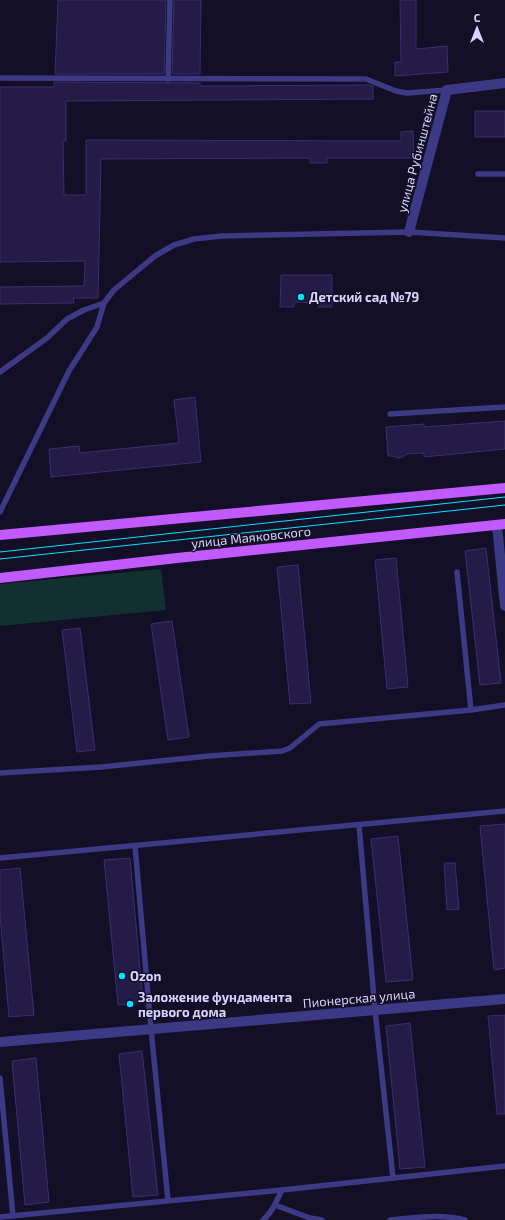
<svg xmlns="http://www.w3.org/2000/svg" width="505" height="1220" font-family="'Exo 2',sans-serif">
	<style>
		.green { fill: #12302f }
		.building { fill: #241b47; stroke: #3b2d73 }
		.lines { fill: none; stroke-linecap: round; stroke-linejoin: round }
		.service { stroke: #3d3a85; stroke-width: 5.5 }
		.minor { stroke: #3d3a85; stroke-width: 10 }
		.primary { stroke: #c25bff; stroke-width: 10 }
		.tram { stroke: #00e5ff; stroke-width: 1 }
		.poi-dot { fill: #00e5ff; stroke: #130f26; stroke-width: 1.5 }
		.labels { text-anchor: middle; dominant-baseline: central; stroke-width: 3; stroke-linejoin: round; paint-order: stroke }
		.street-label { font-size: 13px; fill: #d9d4ff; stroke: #130f26 }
		.poi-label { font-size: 13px; font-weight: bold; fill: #d9d4ff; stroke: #130f26; text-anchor: start }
	</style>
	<rect width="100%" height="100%" fill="#130f26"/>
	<!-- green -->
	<polygon class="green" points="161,569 166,610 0,626 0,584"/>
	<!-- building -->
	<g class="building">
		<polygon points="58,0 166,0 164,74 55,74"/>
		<polygon points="174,0 201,0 200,74 172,74"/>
		<polygon points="400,0 416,0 416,49 447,46 448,72 395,76 395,62 401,62"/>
		<polygon points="54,82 200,83 200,86 369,85 373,86 373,99 66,101 66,141 63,141 64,195 86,195 86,140 401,141 401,132 413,131 414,158 327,158 327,163 310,163 310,158 101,159 98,298 73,298 74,303 0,304 0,287 84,286 85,261 0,262 0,87 54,87"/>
		<rect x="475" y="111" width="30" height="26"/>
		<polygon points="281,275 332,275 332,307 318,307 319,303 294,302 294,307 280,307"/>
		<polygon points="195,397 201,462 51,477 49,449 79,446 80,453 179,443 174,400"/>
		<polygon points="505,421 505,449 424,457 424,453 407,454 403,457 398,458 394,456 388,456 386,427 424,424 424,427"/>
		<polygon points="486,548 501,683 480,685 465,551"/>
		<polygon points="396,558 408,687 387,689 375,560"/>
		<polygon points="298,565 311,703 290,704 277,567"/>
		<polygon points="172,621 189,737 168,740 151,624"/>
		<polygon points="80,628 95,750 77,752 62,630"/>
		<polygon points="505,824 505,968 494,970 480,826"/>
		<polygon points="398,836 413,980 386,982 371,839"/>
		<polygon points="130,858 143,1002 118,1005 104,860"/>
		<polygon points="444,863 455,863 459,909 447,910"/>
		<polygon points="20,868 34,1015 9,1017 0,916 0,870"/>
		<polygon points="505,1015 505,1114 497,1114 488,1016"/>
		<polygon points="410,1023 425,1167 400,1169 386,1026"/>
		<polygon points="142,1051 158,1195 133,1197 119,1054"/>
		<polygon points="36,1058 49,1202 25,1205 12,1061"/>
	</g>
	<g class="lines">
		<!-- service -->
		<g class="service">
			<polyline points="0,78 366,79 396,91 407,93 447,90"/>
			<polyline points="168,79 170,0"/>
			<polyline points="478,174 505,174"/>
			<polyline points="0,372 47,338 67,319 84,310 104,303"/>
			<polyline points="390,414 505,407"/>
			<polyline points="0,512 69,371 97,327 104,303 114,290 155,256 174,245 194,239 222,236 409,232 505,238"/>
			<polyline points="457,572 471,710 505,705"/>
			<polyline points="0,773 101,767 209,756 282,751 290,748 319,724 471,710"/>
			<polyline points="359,825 375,1010 393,1178"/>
			<polyline points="135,846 151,1029 168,1200"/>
			<polyline points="0,858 505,811"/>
			<polyline points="0,1078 13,1216"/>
			<polyline points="275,1205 310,1218 322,1220"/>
			<polyline points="0,1217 282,1190 505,1166"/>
			<path d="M 263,1220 C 272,1213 277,1200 282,1190"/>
			<path d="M 390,1220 C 415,1218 440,1213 465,1220"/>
		</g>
		<!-- minor -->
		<g class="minor">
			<polyline points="409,232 447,90 505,83"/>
			<polyline points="497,525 505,606"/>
			<polyline points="0,1042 505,999"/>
		</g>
		<!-- primary -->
		<g class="primary">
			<polyline points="0,535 505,488"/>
			<polyline points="0,578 177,558 505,524"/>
		</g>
		<!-- tram -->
		<g class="tram">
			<polyline points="0,552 505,497"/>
			<polyline points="0,559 505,505"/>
		</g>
	</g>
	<!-- markers -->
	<g class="poi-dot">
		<circle cx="301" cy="297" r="4"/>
		<circle cx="122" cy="976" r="4"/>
		<circle cx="130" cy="1004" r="4"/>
	</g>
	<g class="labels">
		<!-- street labels -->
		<g class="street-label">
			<text transform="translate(417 153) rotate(-75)">улица Рубинштейна</text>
			<text transform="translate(251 537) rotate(-6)">улица Маяковского</text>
			<text transform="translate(359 998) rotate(-5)">Пионерская улица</text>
		</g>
		<!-- poi labels -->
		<g class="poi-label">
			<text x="309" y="297">Детский сад №79</text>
			<text x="130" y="976">Ozon</text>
			<text x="138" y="997">Заложение фундамента<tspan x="138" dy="15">первого дома</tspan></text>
		</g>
	</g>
	<!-- north arrow -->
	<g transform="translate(477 28)" stroke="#130f26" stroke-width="3" paint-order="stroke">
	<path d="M0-3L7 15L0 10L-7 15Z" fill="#d9d4ff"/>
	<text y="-6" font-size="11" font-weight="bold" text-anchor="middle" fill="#d9d4ff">С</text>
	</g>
</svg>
